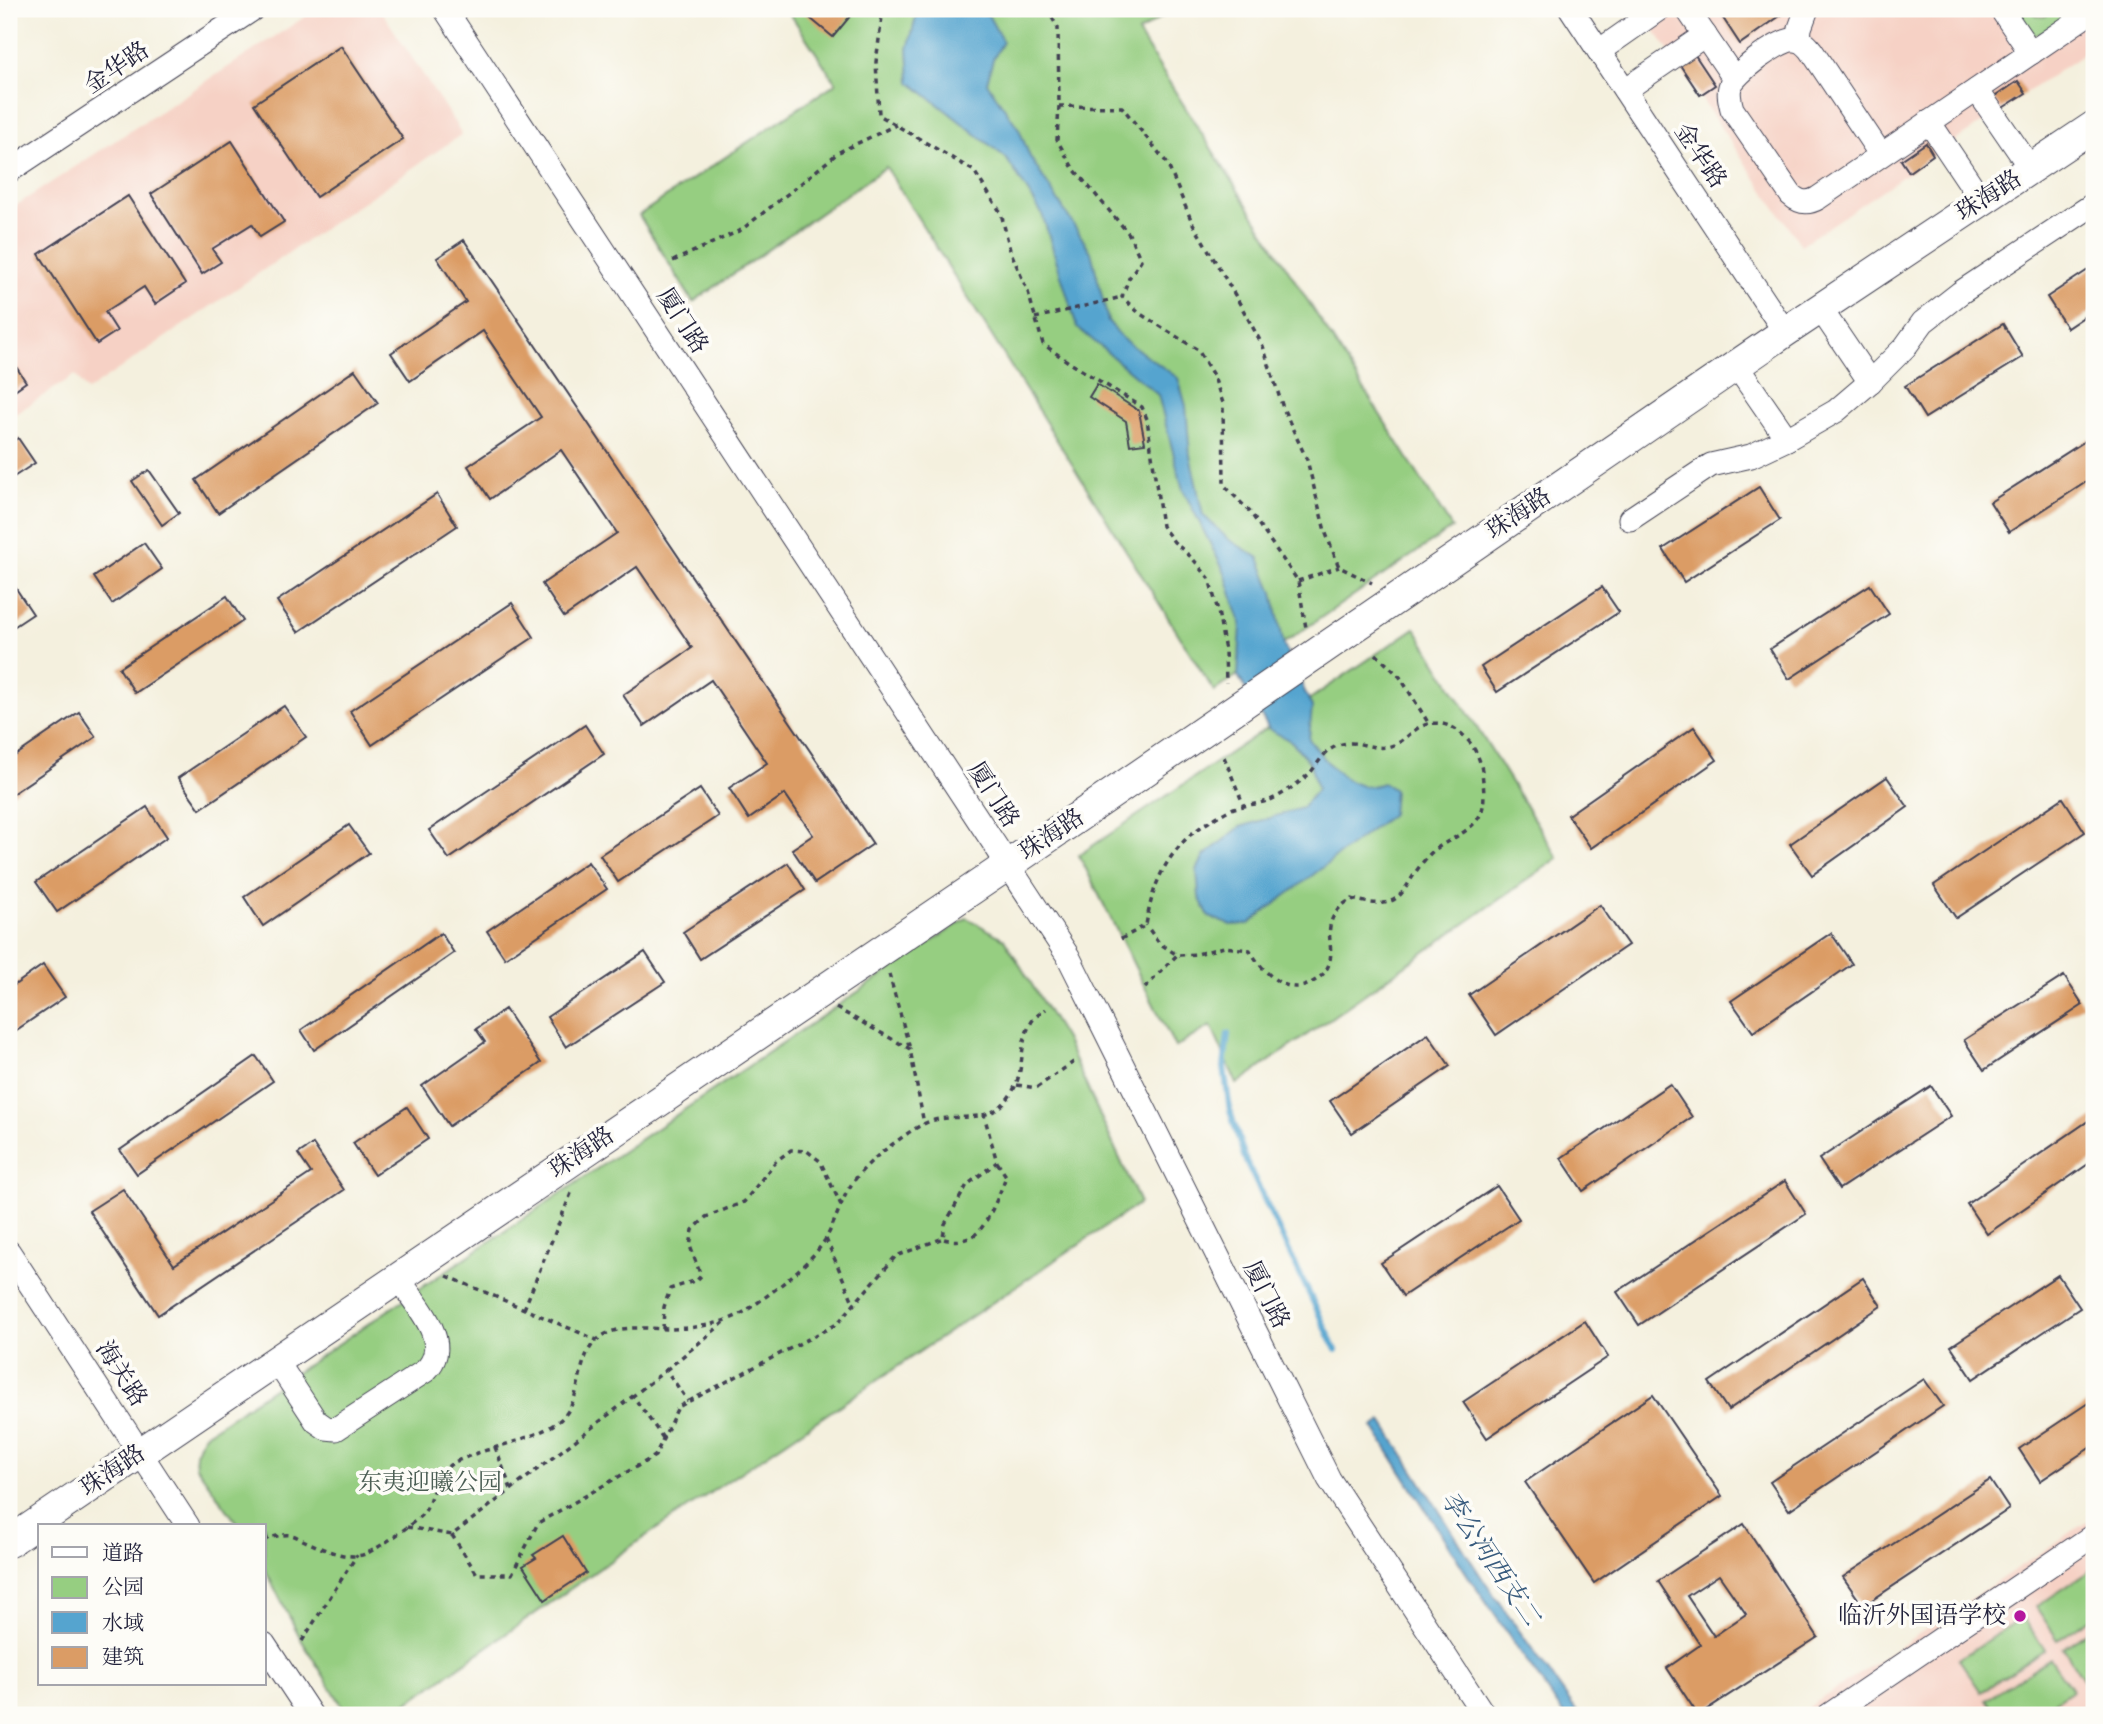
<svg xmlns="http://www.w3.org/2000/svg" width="2103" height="1724" font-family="'IM FELL DW Pica','Noto Serif SC',serif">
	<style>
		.built { fill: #f6d1c5 }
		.green { fill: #96ce81; stroke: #5c785e; stroke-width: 2 }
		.water { fill: #55a4cf; stroke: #3c6385; stroke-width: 2 }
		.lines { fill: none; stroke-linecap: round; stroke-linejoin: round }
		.stream { stroke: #55a4cf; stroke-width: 6 }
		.building { fill: #db9c65; fill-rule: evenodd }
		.minor-casing { stroke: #424153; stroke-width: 25 }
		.major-casing { stroke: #424153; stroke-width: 32 }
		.path { stroke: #424153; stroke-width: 3.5; stroke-dasharray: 5 5; stroke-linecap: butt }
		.minor { stroke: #fff; stroke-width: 23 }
		.major { stroke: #fff; stroke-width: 30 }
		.poi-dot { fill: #b5179e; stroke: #fdfcf7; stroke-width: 2.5 }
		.labels { text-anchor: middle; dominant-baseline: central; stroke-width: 7; stroke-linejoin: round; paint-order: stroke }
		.street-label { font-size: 24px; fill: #22223b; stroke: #fdfcf7 }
		.park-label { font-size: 24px; fill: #4b5e54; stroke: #fdfcf7 }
		.poi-label { font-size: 24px; fill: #22223b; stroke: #fdfcf7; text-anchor: end }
		.water-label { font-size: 26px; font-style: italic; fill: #395c7e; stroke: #fdfcf7 }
	</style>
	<rect width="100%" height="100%" fill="#fdfcf7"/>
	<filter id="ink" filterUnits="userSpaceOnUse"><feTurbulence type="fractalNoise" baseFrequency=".0143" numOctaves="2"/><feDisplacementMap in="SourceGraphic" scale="14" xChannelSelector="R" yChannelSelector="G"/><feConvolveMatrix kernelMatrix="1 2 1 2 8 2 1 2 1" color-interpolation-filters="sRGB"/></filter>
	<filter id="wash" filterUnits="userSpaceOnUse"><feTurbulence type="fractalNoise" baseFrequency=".00686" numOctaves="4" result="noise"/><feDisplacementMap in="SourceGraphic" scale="28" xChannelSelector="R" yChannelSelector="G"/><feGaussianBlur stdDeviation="1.57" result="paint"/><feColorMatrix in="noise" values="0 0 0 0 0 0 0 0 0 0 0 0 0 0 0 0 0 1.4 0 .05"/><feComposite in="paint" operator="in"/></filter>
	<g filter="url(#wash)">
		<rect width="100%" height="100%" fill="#f4f0de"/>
		<!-- built -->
		<g class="built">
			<polygon points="317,9 380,9 462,134 87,391 75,375 9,418 9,210"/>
			<polygon points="1640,9 2094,9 2094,47 1801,245"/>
			<polygon points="2094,1517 2094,1715 1797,1715"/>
		</g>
		<!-- green -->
		<g class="green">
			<polygon points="787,9 1173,9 1138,33 1452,528 1214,691 886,167 693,302 639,215 836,83"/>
			<path d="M 2013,9 L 2030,9 C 2035,14 2038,18 2046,16 L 2052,9 L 2072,9 L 2072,14 C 2063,21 2041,43 2029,32 C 2022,26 2018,16 2013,9 Z"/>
			<polygon points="1415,628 1558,858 1237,1084 1211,1026 1175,1047 1079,855"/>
			<path d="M 967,918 L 1004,939 L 1065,1039 L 1140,1203 L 646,1536 L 390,1715 L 348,1715 L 302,1641 L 264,1568 L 264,1526 L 239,1526 L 196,1466 C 194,1454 197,1445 204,1435 Z"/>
			<polygon points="2094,1568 2094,1616 2058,1640 2036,1607"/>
			<polygon points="2023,1617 2045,1650 1981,1692 1959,1659"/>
			<polygon points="2094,1627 2094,1675 2085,1682 2063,1648"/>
			<polygon points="2050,1658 2072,1690 2035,1715 1996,1715 1986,1700"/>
		</g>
		<!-- water -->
		<g class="water">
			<path d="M 918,9 L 981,9 L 988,15 L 1003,42 L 993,59 L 987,83 L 1019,129 L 1030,157 L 1091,252 L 1108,321 L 1123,339 L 1178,378 L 1186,406 L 1190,455 L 1203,515 L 1228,539 L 1259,558 L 1273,592 L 1284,646 L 1312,707 L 1309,739 C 1323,757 1339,781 1363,786 C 1369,788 1378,784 1384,783 L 1394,790 L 1392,814 L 1249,924 L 1231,925 L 1209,917 L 1199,897 L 1197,870 L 1204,856 L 1240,827 L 1302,808 L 1317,789 L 1310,763 L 1292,742 L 1269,729 L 1238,676 L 1241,624 L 1225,573 L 1183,490 L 1158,395 L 1077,327 L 1042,214 L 1006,158 L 910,82 L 908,49 Z"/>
			<polygon points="1382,1421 1484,1581 1579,1715 1564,1715 1470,1579 1373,1427"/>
		</g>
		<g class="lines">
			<!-- stream -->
			<polyline class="stream" points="1228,1034 1224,1067 1230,1111 1245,1159 1336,1350"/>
		</g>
		<g id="blocks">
			<!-- building -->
			<g class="building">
				<polygon points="799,9 856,9 833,37"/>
				<polygon points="1717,9 1786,9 1787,11 1740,44"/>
				<polygon points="341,46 403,139 316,197 254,104"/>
				<polygon points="1695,55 1715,85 1700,95 1680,65"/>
				<polygon points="2018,81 2026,93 2001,109 1993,98"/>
				<polygon points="232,141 284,222 260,237 252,224 212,249 221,262 202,274 151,194"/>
				<polygon points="1926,143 1933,155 1909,172 1901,160"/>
				<polygon points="128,196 185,284 155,304 144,287 105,312 117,331 97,344 39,254"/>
				<polygon points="464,240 873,844 815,883 792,849 813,835 785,794 749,819 729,788 767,763 711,680 644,726 623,695 692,648 637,567 564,617 542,584 617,533 561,450 490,499 468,466 541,417 483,331 410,381 391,353 466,302 437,258"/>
				<polygon points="2094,266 2094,310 2067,328 2047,297"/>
				<polygon points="2003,324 2023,357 1925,418 1905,386"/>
				<polygon points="9,356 26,382 9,394"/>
				<polygon points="355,370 378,403 218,513 196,480"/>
				<polygon points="1097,384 1139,411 1145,443 1130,445 1126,421 1089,397"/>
				<polygon points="18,438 35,463 9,480 9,444"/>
				<polygon points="2090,438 2094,445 2094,477 2009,532 1990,502"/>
				<polygon points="149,470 179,513 162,525 132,481"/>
				<polygon points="1759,487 1780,520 1684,582 1663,549"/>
				<polygon points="437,494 457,526 298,632 277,601"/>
				<polygon points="144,543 162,569 112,604 94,577"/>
				<polygon points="1870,585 1889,614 1789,679 1770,649"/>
				<polygon points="15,587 33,614 9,630 9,591"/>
				<polygon points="1602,587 1619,612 1497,692 1481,667"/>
				<polygon points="227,596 243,621 135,693 119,668"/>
				<polygon points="512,603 534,637 372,745 350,711"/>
				<polygon points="284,706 306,737 200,809 178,778"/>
				<polygon points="79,712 96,737 9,796 9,760"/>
				<polygon points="585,725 604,754 449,859 429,830"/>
				<polygon points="1694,727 1717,760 1591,848 1568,815"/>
				<polygon points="1887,777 1908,807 1812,875 1790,844"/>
				<polygon points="700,789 718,816 618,882 600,855"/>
				<polygon points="2063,798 2085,832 1956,918 1934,885"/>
				<polygon points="147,807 167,837 57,912 36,882"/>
				<polygon points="349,825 369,853 263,926 244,897"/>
				<polygon points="588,862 607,889 505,958 487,931"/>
				<polygon points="788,863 805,890 700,959 683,932"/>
				<polygon points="1600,905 1628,945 1496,1035 1469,995"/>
				<polygon points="441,933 454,953 314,1050 301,1030"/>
				<polygon points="1831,933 1852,964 1753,1032 1731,1001"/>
				<polygon points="645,952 665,982 566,1047 547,1017"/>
				<polygon points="43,965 65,997 9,1035 9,989"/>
				<polygon points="2064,976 2083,1005 1984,1070 1964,1040"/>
				<polygon points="505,1009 541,1063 449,1126 422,1086 485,1042 476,1029"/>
				<polygon points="1428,1034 1450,1066 1352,1133 1330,1101"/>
				<polygon points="256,1056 273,1081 137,1174 120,1150"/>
				<polygon points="1670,1084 1692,1117 1583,1191 1561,1158"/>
				<polygon points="1931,1086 1951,1116 1839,1189 1819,1159"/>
				<polygon points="407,1107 428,1139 374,1175 353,1143"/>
				<polygon points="2094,1117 2094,1160 1987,1234 1967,1204"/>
				<polygon points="313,1144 344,1190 158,1315 89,1211 123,1189 174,1265 311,1173 298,1154"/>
				<polygon points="1785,1181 1806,1214 1639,1325 1617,1292"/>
				<polygon points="1497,1186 1519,1219 1403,1296 1381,1263"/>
				<polygon points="2058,1275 2080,1308 1973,1379 1951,1346"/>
				<polygon points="1863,1278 1881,1306 1728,1410 1709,1382"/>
				<polygon points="1585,1321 1608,1357 1487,1438 1463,1402"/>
				<polygon points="1924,1379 1943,1406 1789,1510 1770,1482"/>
				<polygon points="1653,1395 1722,1496 1594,1583 1525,1482"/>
				<polygon points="2094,1399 2094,1445 2040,1481 2019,1449"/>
				<polygon points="1990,1480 2009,1509 1863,1606 1843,1577"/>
				<path d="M 1744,1524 L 1818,1637 L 1698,1715 L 1667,1668 L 1700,1645 L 1658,1581 ZM 1719,1575 L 1746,1614 L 1714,1636 L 1687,1596 Z"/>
				<polygon points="563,1536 586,1573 545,1600 523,1566 536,1558 533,1555"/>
			</g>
		</g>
	</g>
	<g filter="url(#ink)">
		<use href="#blocks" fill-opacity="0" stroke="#424153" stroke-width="2"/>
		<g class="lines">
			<!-- minor casing -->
			<g class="minor-casing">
				<g id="minor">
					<polyline points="445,9 1068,956 1329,1479 1484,1715"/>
					<polyline points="1571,9 1785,332"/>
					<polyline points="1687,9 1734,78"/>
					<polyline points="2001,9 2031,53"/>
					<polyline points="1799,40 1800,28 1807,9"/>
					<polyline points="1599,51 1659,9"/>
					<polyline points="1625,90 1705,35"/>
					<polyline points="1977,90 2031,169"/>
					<polyline points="1929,122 1982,201"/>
					<path d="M 1881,155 L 1811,50 C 1806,44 1801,39 1792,40 C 1778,41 1734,73 1730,87 C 1728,94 1730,101 1732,109 L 1791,195 C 1800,203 1808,204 1818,198 C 1910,135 2002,73 2094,10"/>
					<polyline points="9,171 253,9"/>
					<polyline points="1820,308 1870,382"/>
					<polyline points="1736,365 1787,439"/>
					<polyline points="1630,519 1711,465 1751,456 1787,439 1836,411 1870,382 1905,347 1923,322 1960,293 2094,204"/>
					<polyline points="9,1252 188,1526"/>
					<path d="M 276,1360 L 316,1421 L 326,1428 L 336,1429 L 425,1371 C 455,1343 415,1304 398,1278"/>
					<polyline points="264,1644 311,1715"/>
					<polyline points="1829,1715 2094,1535"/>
				</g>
			</g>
			<!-- major casing -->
			<g class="major-casing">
				<polyline id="major" points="9,1542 1008,865 1785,332 2094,126"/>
			</g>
			<!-- path -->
			<g class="path">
				<polyline points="883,9 876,62 879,115 974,171 1001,213 1010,250 1028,292 1043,344 1070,363 1142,407 1147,419 1162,526 1174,542 1192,558 1209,578 1218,611 1225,651 1226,683"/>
				<polyline points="1047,9 1058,28 1059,106 1057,140 1073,168 1129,234 1141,260 1129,278 1122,297 1139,313 1198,350 1214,377 1223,403 1224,485 1250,512 1298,581 1306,628"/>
				<polyline points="1059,106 1122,107 1167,163 1192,222 1235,295 1263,346 1283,408 1307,460 1325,531 1339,567 1372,583"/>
				<polyline points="673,261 741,230 794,189 839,152 896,125"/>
				<polyline points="1035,318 1122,297"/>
				<polyline points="1298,581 1339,567"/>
				<polyline points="1376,654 1400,677 1429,724"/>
				<polyline points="1224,757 1244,806"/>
				<path d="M 1121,939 L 1146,925 C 1152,889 1162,862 1189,836 C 1198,828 1223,812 1234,808 C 1246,805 1259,804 1270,800 C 1283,795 1300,782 1310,773 C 1316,766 1323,754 1331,749 C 1354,735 1366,750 1387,747 C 1402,744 1407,735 1418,728 C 1448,711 1478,742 1482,771 C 1483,785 1487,804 1479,817 C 1467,836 1443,840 1429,855 C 1399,887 1408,914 1352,899 C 1343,903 1334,912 1331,922 C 1326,938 1336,955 1326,970 C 1323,976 1315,981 1309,984 C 1285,996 1261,970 1250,950 L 1224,947 L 1197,954 L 1177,955 L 1159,943 L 1146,925"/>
				<polyline points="889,974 910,1049"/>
				<polyline points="1145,988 1177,955"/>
				<polyline points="836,1008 910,1049 924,1124"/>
				<polyline points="1017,1085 1036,1088 1075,1061"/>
				<polyline points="826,1239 854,1304"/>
				<path d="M 944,1239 C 954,1242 968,1241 977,1233 C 988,1223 1001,1191 1006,1176 L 997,1162"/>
				<polyline points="447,1276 597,1340"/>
				<polyline points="524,1309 572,1191"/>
				<polyline points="663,1329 664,1307 670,1289 697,1280 701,1276 690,1246 693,1230 706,1217 744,1202 776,1161 791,1150 807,1151 820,1161 841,1205"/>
				<polyline points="666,1370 727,1320"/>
				<polyline points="663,1438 633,1396 666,1370 688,1401"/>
				<polyline points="495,1447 511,1489"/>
				<polyline points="407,1527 452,1535 633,1396"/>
				<polyline points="452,1535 477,1574 512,1574 538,1523 655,1456 678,1407 837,1324 896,1256 943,1238 945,1224 967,1185 997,1162 984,1115"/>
				<path d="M 264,1540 C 271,1537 283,1534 290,1535 C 295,1535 300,1539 305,1541 C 321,1548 347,1561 365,1554 C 378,1549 417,1522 425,1511 C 428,1507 429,1501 431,1496 C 435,1486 441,1472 450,1465 C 455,1461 463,1459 469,1456 C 495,1446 548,1436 565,1415 C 583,1394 576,1357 598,1339 C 617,1323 649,1329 671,1329 C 696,1328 726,1324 747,1310 C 771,1294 810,1264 825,1240 C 834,1225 839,1207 847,1192 C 857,1173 874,1158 890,1146 C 903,1137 916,1126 931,1121 C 956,1113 986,1124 1005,1102 C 1029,1074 1016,1048 1031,1023 C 1034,1017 1041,1013 1046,1009"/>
				<polyline points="302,1641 357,1555"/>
			</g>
			<!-- minor -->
			<use href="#minor" class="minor"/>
			<!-- major -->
			<use href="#major" class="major"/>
		</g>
	</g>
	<!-- markers -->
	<circle class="poi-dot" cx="2020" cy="1616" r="7"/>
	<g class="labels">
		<!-- street labels -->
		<g class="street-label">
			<text transform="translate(117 68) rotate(-34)">金华路</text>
			<text transform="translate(1700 156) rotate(56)">金华路</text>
			<text transform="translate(1989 196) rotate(-33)">珠海路</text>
			<text transform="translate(682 321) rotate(57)">厦门路</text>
			<text transform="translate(1519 514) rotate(-34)">珠海路</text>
			<text transform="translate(993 795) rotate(57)">厦门路</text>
			<text transform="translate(1052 835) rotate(-34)">珠海路</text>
			<text transform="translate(582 1153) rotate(-34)">珠海路</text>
			<text transform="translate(1266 1295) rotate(63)">厦门路</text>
			<text transform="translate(121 1374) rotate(57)">海关路</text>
			<text transform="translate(113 1471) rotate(-34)">珠海路</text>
		</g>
		<!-- park labels -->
		<g class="park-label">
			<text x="430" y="1483">东夷迎曦公园</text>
		</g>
		<!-- poi labels -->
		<g class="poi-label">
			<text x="2006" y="1616">临沂外国语学校</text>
		</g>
		<!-- water labels -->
		<g class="water-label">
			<text transform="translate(1490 1559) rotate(56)">李公河西支二</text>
		</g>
	</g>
	<!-- margin -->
	<rect width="2103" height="1724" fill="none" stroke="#fdfcf7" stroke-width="35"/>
	<!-- legend -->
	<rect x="38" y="1524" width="228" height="161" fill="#fdfcf7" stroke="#a5a5ac" stroke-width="2"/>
	<rect x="52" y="1547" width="35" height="10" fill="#ffffff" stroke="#a5a5ac" stroke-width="2"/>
	<text x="102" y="1560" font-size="21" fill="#22223b">道路</text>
	<rect x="52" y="1577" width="35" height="21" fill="#96ce81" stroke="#a5a5ac" stroke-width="2"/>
	<text x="102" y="1594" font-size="21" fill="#22223b">公园</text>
	<rect x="52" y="1612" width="35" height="21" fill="#55a4cf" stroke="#a5a5ac" stroke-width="2"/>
	<text x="102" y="1630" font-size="21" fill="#22223b">水域</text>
	<rect x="52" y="1647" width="35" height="21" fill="#db9c65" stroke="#a5a5ac" stroke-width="2"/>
	<text x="102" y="1664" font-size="21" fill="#22223b">建筑</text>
</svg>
